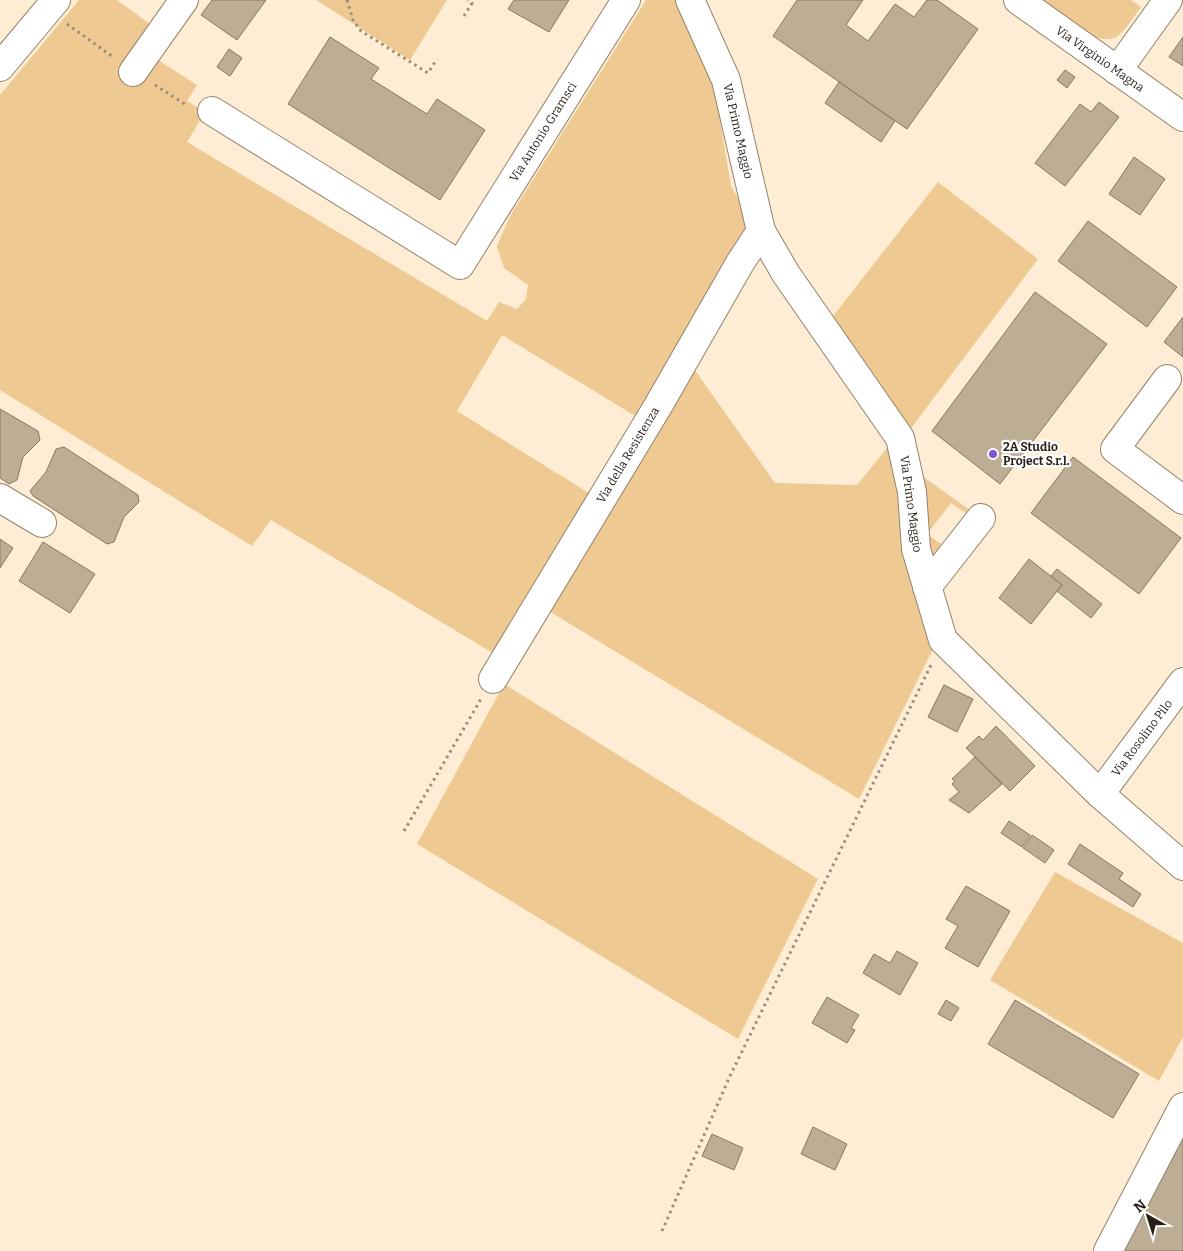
<svg xmlns="http://www.w3.org/2000/svg" width="1183" height="1251" font-family="Bitter,serif">
	<style>
		.green { fill: #eec991 }
		.building { fill: #bdad95; stroke: #877861 }
		.lines { fill: none; stroke-linecap: round; stroke-linejoin: round }
		.minor-casing { stroke: #92836c; stroke-width: 30 }
		.path { stroke: #988c7b; stroke-width: 3; stroke-dasharray: 2.5 4; stroke-linecap: butt }
		.minor { stroke: #fff; stroke-width: 28 }
		.poi-dot { fill: #8158d2; stroke: #fff; stroke-width: 2 }
		.labels { text-anchor: middle; dominant-baseline: central; stroke-width: 4.5; stroke-linejoin: round; paint-order: stroke }
		.street-label { font-size: 12px; fill: #251f16; stroke: #fff }
		.poi-label { font-size: 12px; font-weight: bold; fill: #251f16; stroke: #fff; text-anchor: start }
	</style>
	<rect width="100%" height="100%" fill="#feedd4"/>
	<!-- green -->
	<g class="green">
		<polygon points="79,0 117,0 158,30 144,51 197,85 187,101 205,112 187,142 487,321 499,302 517,309 526,299 528,285 504,268 497,246 510,216 646,0 680,0 713,79 731,186 756,230 729,252 637,417 502,335 457,411 592,495 498,656 271,520 252,546 0,390 0,95"/>
		<polygon points="316,0 447,0 410,60"/>
		<path d="M 1037,0 L 1131,0 L 1141,7 C 1134,16 1126,31 1116,37 C 1094,48 1055,12 1037,0 Z"/>
		<polygon points="938,182 1038,259 909,431 830,320"/>
		<polygon points="689,362 775,483 857,485 892,442 905,495 911,581 933,649 859,799 547,610"/>
		<polygon points="922,476 970,510 967,514 951,503 927,534 941,544 932,557 928,554"/>
		<polygon points="504,684 818,879 738,1039 417,844"/>
		<polygon points="1055,872 1183,943 1183,1037 1159,1081 990,980"/>
	</g>
	<!-- building -->
	<g class="building">
		<polygon points="212,0 266,0 237,40 201,15"/>
		<polygon points="514,0 569,0 549,32 508,9"/>
		<polygon points="797,0 863,0 846,25 868,41 895,4 914,17 927,0 937,0 978,29 907,129 773,36"/>
		<polygon points="330,37 379,68 371,79 427,114 437,99 485,130 440,200 288,104"/>
		<polygon points="1183,37 1183,66 1169,57"/>
		<polygon points="229,49 242,58 230,76 217,67"/>
		<polygon points="1065,70 1075,77 1067,88 1057,80"/>
		<polygon points="839,82 895,121 881,142 825,103"/>
		<polygon points="1099,102 1119,117 1065,186 1035,163 1080,104 1091,112"/>
		<polygon points="1134,157 1165,179 1140,215 1109,194"/>
		<polygon points="1088,221 1177,287 1147,327 1058,261"/>
		<polygon points="1035,292 1107,344 1000,484 932,431"/>
		<polygon points="1183,317 1183,357 1164,342"/>
		<polygon points="0,409 38,431 40,440 23,457 17,480 9,484 0,478"/>
		<polygon points="64,447 138,495 139,502 124,517 114,542 107,544 33,496 30,491 46,472 56,449"/>
		<polygon points="1073,457 1181,538 1139,594 1031,513"/>
		<polygon points="0,539 13,548 0,568"/>
		<polygon points="43,542 95,574 70,613 19,581"/>
		<polygon points="1029,559 1062,585 1031,624 999,598"/>
		<polygon points="1057,569 1102,604 1091,618 1057,591 1062,585 1051,576"/>
		<polygon points="944,685 973,699 957,732 928,717"/>
		<polygon points="996,726 1035,766 1010,791 966,748 979,736 983,740"/>
		<polygon points="975,757 1002,784 969,813 949,800 959,792 952,784 955,781 952,779"/>
		<polygon points="1009,821 1030,835 1022,847 1001,833"/>
		<polygon points="1032,835 1054,850 1045,863 1023,848"/>
		<polygon points="1080,844 1123,873 1119,879 1141,894 1133,907 1068,864"/>
		<polygon points="966,886 1010,911 978,967 945,948 958,926 946,919"/>
		<polygon points="897,951 918,963 900,995 863,973 874,954 890,963"/>
		<polygon points="827,997 859,1015 851,1028 855,1030 847,1043 812,1023"/>
		<polygon points="946,1000 959,1008 951,1021 938,1014"/>
		<polygon points="1015,1000 1139,1074 1113,1118 988,1044"/>
		<polygon points="1183,1125 1183,1251 1118,1251"/>
		<polygon points="813,1127 847,1144 835,1170 801,1154"/>
		<polygon points="712,1134 743,1148 734,1170 702,1156"/>
	</g>
	<g class="lines">
		<!-- minor casing -->
		<g class="minor-casing">
			<g id="minor">
				<polyline points="690,0 726,80 761,231 786,274 900,438 912,492 916,549 943,640 1100,794 1183,866"/>
				<polyline points="1018,0 1183,117"/>
				<polyline points="0,67 56,0"/>
				<polyline points="1117,71 1168,0"/>
				<polyline points="133,72 184,0"/>
				<polyline points="212,111 460,265 626,0"/>
				<polyline points="1167,379 1115,449 1183,500"/>
				<polyline points="0,498 42,523"/>
				<polyline points="927,587 981,518"/>
				<polyline points="493,679 658,406 740,263 761,231"/>
				<polyline points="1100,794 1183,682"/>
				<polyline points="1108,1251 1183,1107"/>
			</g>
		</g>
		<!-- path -->
		<g class="path">
			<polyline points="347,0 353,20 361,31 428,73 437,59"/>
			<polyline points="464,16 472,3 468,0"/>
			<polyline points="67,24 113,57"/>
			<polyline points="155,85 188,106"/>
			<polyline points="404,831 481,699"/>
			<polyline points="662,1231 730,1076 932,663"/>
		</g>
		<!-- minor -->
		<use href="#minor" class="minor"/>
	</g>
	<!-- markers -->
	<circle class="poi-dot" cx="993" cy="454" r="5"/>
	<g class="labels">
		<!-- street labels -->
		<g class="street-label">
			<text transform="translate(1100 59) rotate(35)">Via Virginio Magna</text>
			<text transform="translate(738 131) rotate(77)">Via Primo Maggio</text>
			<text transform="translate(543 132) rotate(-58)">Via Antonio Gramsci</text>
			<text transform="translate(628 455) rotate(-59)">Via della Resistenza</text>
			<text transform="translate(911 504) rotate(82)">Via Primo Maggio</text>
			<text transform="translate(1142 738) rotate(-53)">Via Rosolino Pilo</text>
		</g>
		<!-- poi labels -->
		<g class="poi-label">
			<text x="1003" y="447">2A Studio<tspan x="1003" dy="14">Project S.r.l.</tspan></text>
		</g>
	</g>
	<!-- north arrow -->
	<g transform="translate(1148 1216) rotate(321)" stroke="#ffffff" stroke-width="4" paint-order="stroke">
	<path d="M0-4L9 19L0 12L-9 19Z" fill="#251f16"/>
	<text y="-8" font-size="14" font-weight="bold" text-anchor="middle" fill="#251f16">N</text>
	</g>
</svg>
